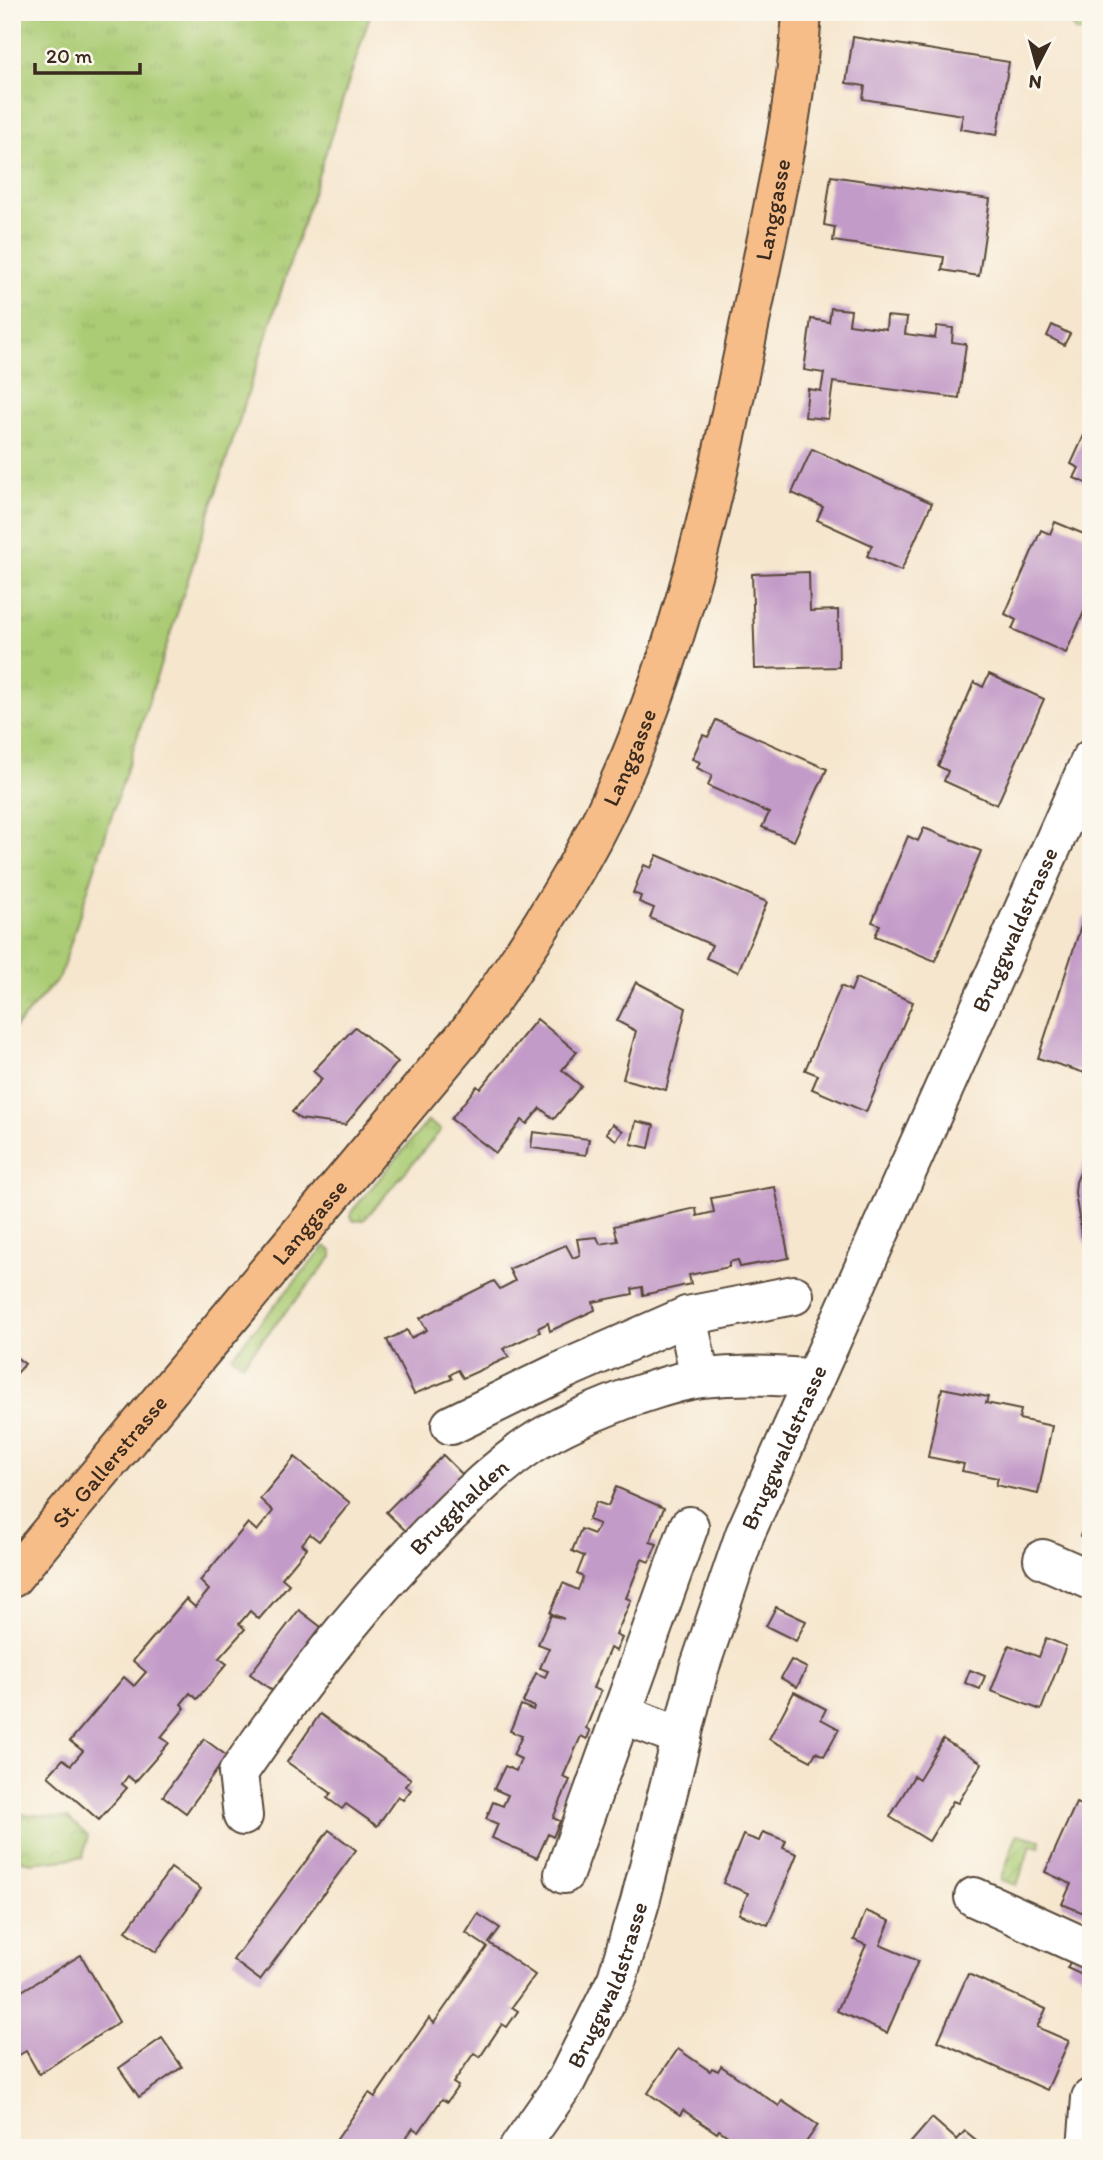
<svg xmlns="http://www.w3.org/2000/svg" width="1103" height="2160" font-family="Itim,sans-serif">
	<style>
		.grass { fill: url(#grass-tufts); stroke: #737b4a; stroke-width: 2 }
		.park { fill: url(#park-crowns); stroke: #737b4a; stroke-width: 2 }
		.garden { fill: url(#garden-furrows); stroke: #737b4a; stroke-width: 2 }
		.building { fill: #c39bc8 }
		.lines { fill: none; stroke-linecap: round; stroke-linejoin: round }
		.minor-casing { stroke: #574638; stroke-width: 42 }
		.major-casing { stroke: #574638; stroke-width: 42 }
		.minor { stroke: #fff; stroke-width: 38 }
		.major { stroke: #f7bd88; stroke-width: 38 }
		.labels { text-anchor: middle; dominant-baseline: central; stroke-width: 6; stroke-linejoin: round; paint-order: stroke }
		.street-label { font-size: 23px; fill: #3b2a1e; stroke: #fbf7ec }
	</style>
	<defs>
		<pattern id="grass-tufts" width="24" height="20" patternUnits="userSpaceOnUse" patternTransform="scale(1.75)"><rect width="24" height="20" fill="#abcc75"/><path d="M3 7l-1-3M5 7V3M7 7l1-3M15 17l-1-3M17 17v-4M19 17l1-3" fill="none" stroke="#94af65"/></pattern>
		<pattern id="park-crowns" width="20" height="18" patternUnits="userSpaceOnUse" patternTransform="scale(1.75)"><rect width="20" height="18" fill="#abcc75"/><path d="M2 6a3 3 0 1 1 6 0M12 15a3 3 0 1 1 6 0" fill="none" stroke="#94af65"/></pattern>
		<pattern id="garden-furrows" width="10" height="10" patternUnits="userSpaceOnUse" patternTransform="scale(1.75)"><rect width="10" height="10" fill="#abcc75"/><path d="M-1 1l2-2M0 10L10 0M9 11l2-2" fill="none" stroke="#94af65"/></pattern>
	</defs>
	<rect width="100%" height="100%" fill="#fbf7ec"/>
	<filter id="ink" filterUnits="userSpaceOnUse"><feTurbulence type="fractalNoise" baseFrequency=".0143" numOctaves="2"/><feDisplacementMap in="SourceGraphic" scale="14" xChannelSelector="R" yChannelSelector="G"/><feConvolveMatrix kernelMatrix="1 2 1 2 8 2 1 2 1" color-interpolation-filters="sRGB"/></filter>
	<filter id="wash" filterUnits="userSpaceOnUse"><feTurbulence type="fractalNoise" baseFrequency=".00686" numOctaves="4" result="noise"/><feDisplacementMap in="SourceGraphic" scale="28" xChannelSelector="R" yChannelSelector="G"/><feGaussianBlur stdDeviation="1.57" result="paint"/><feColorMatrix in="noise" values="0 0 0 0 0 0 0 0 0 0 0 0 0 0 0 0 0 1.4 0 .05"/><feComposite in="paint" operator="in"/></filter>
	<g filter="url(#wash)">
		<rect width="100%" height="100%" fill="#f6e6ce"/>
		<!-- grass -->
		<g class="grass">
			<polygon points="12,12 371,12 60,976 12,1031"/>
			<polygon points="428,1121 441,1130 364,1220 354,1221 351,1217 352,1211"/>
			<polygon points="325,1246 332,1251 332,1257 242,1364 232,1356"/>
		</g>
		<!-- park -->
		<g class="park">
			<polygon points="1064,12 1091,12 1091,34 1076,31"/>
			<polygon points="12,1813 68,1818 88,1836 83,1857 31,1863 12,1856"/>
		</g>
		<!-- garden -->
		<polygon class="garden" points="1017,1834 1041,1840 1040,1847 1031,1845 1017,1885 1001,1880"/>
		<g id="blocks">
			<!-- building -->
			<g class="building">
				<polygon points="853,37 1009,62 997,135 960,129 963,115 863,99 865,86 846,83"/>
				<polygon points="831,176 990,199 979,276 942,270 944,257 833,241 835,227 824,225"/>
				<polygon points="831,308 851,310 849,324 886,329 887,316 907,318 905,334 935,338 937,326 953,328 952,342 966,344 959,398 833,382 828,419 805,417 808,389 821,391 824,373 804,370 811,319 829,322"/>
				<polygon points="1052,325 1070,334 1064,345 1047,336"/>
				<polygon points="1091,420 1091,485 1074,478 1079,468 1071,464"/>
				<polygon points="812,449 932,503 901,571 867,556 872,545 817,520 823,507 792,493"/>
				<polygon points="1055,522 1091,537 1091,596 1066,653 1012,629 1016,620 1005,614 1041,530 1050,534"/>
				<polygon points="809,572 810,611 838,610 839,667 755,669 752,574"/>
				<polygon points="989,674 1044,699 997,805 944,781 948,771 938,766 974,682 983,687"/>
				<polygon points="716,720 827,769 794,841 762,827 769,813 708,786 712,775 697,768 700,762 692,759 703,735 708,737"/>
				<polygon points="924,828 981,851 935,961 875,936 880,925 872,922 908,836 918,841"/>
				<polygon points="657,855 767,902 738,972 706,958 712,945 650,918 654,908 639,902 641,896 633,893 644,865 651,868"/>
				<polygon points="1084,917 1091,919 1091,1075 1038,1058"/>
				<polygon points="856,978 913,1002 866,1112 812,1089 818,1075 805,1070 841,986 851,991"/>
				<polygon points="636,982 686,1008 666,1090 623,1079 636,1031 617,1021"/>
				<polygon points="537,1019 577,1052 562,1070 581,1086 554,1119 540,1108 527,1124 522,1120 496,1153 451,1119 477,1086 480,1089"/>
				<polygon points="355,1027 398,1062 345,1125 300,1119 292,1112 322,1079 313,1071"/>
				<polygon points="636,1121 654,1125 649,1148 631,1144"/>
				<polygon points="612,1124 623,1131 616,1140 606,1133"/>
				<polygon points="533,1132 589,1139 586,1155 531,1148"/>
				<polygon points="1091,1146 1091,1255 1082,1237 1075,1193 1076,1182"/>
				<polygon points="775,1187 789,1258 740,1267 738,1260 729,1262 729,1267 689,1275 691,1284 643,1295 642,1287 632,1289 633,1294 593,1302 595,1310 550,1331 548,1323 538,1328 540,1332 503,1349 509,1357 463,1378 458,1370 450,1375 452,1379 414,1394 387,1340 407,1330 411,1338 427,1330 420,1318 494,1281 500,1289 515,1281 509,1269 566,1245 573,1258 580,1255 577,1239 597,1237 600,1244 618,1241 614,1226 696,1208 697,1216 714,1212 711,1198"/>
				<polygon points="12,1354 25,1364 12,1379"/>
				<polygon points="942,1388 988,1397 986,1403 1021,1410 1019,1419 1052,1426 1038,1494 996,1485 998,1478 962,1471 964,1464 928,1457"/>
				<polygon points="443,1455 463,1475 407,1532 386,1512"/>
				<polygon points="295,1457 350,1503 319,1541 310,1534 302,1544 307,1548 282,1578 289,1584 259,1619 250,1611 239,1624 245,1629 219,1658 227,1664 197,1699 190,1693 181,1704 185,1708 161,1737 169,1743 135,1782 128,1776 122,1784 127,1788 99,1820 48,1776 63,1759 71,1765 83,1751 70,1741 124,1677 134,1686 146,1672 133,1661 186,1599 195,1607 209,1590 200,1581 248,1523 257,1531 273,1511 260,1499"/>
				<polygon points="616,1487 664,1508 650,1542 657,1544 649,1562 642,1559 626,1598 631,1600 616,1635 622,1638 616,1651 610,1648 593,1688 601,1691 586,1728 590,1731 587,1739 581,1736 563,1777 570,1780 553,1818 560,1821 553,1837 548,1834 537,1858 492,1838 498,1824 486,1819 493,1802 503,1806 508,1795 494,1789 505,1766 516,1771 521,1759 513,1755 522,1736 510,1731 521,1705 533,1710 534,1707 523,1702 536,1673 545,1677 548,1671 540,1668 549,1648 538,1644 551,1615 564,1619 550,1613 563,1583 578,1590 583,1577 577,1574 584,1556 572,1551 581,1529 594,1534 599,1524 588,1520 596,1502 608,1506"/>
				<polygon points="1091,1511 1091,1541 1080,1536"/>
				<polygon points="776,1607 806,1621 796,1641 766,1626"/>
				<polygon points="299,1610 321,1627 273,1691 250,1674"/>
				<polygon points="1046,1638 1066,1646 1041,1710 991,1691 1009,1645 1039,1657"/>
				<polygon points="791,1660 807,1668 797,1687 781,1678"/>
				<polygon points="970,1670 985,1676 980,1689 965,1683"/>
				<polygon points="794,1692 826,1709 821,1719 839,1729 824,1756 816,1752 811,1761 769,1739"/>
				<polygon points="320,1714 411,1779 405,1786 411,1790 403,1800 398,1796 377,1826 346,1804 342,1809 327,1798 331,1793 287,1762"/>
				<polygon points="204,1739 227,1756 186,1813 163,1796"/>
				<polygon points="943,1739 982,1763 958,1803 953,1801 929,1841 890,1817 914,1776 919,1779"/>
				<polygon points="1076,1803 1091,1809 1091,1916 1062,1904 1071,1884 1045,1872"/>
				<polygon points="329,1830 356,1850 260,1980 233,1960"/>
				<polygon points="763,1832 786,1841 783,1848 797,1854 768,1925 739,1914 748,1893 723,1883 743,1835 759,1841"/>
				<polygon points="171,1868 201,1889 156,1952 126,1931"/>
				<polygon points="866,1911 890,1921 880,1945 918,1961 887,2033 837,2011 866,1945 854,1940"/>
				<polygon points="478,1914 500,1928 489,1943 535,1975 512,2007 518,2011 507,2027 502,2024 480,2057 474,2053 453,2083 458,2086 447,2102 442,2099 419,2132 413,2128 399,2148 331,2148 369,2093 375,2097 429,2018 434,2023 487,1947 466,1933"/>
				<polygon points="81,1955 119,2022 39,2074 26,2051 14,2058 12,2055 12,1997"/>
				<polygon points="1074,1955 1088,1962 1082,1975 1067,1968"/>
				<polygon points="968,1974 1046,2009 1037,2027 1069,2041 1047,2090 938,2041"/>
				<polygon points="162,2038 182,2067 139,2097 119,2068"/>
				<polygon points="678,2049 710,2071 712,2068 718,2071 721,2066 779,2106 782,2101 818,2125 802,2148 745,2148 719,2130 717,2133 683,2110 680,2115 648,2093"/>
				<polygon points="932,2118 957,2140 965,2131 986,2148 906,2148"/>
			</g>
		</g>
	</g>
	<g filter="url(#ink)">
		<use href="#blocks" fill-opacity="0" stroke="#574638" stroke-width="2"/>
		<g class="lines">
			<!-- minor casing -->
			<g class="minor-casing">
				<g id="minor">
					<polyline points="687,1316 700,1378"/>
					<polyline points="451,1425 566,1369 687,1316 794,1295"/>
					<polyline points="1043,1559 1091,1580"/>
					<polyline points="622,1714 682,1737"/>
					<path id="s1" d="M 243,1816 L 238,1773 C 299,1684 365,1598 442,1522 C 470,1494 498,1467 530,1445 C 560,1425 593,1412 626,1399 C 650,1391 677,1381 703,1378 C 740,1374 777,1375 814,1379"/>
					<polyline points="564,1874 689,1526"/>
					<polyline points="974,1897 1091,1950"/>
					<path id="s2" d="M 519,2148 L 566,2081 L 617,1979 L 640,1902 L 699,1669 L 745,1534 L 1091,759"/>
					<polyline points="1087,2148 1091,2098"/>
				</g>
			</g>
			<!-- major casing -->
			<g class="major-casing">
				<g id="major">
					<path id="s3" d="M 12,1578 L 470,1030 C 520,960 567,890 605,813 C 683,654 719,474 754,302 C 773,206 796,110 802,12"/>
				</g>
			</g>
			<!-- minor -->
			<use href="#minor" class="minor"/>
			<!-- major -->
			<use href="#major" class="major"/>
		</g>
	</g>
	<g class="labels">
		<!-- street labels -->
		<g class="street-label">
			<text stroke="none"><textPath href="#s3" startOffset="1598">Langgasse</textPath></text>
			<text stroke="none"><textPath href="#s3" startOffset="1031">Langgasse</textPath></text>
			<text stroke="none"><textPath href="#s2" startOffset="1321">Bruggwaldstrasse</textPath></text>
			<text stroke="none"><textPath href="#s3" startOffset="464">Langgasse</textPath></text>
			<text stroke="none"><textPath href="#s2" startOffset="754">Bruggwaldstrasse</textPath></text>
			<text stroke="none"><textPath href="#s3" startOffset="152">St. Gallerstrasse</textPath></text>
			<text stroke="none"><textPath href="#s1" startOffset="390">Brugghalden</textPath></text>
			<text stroke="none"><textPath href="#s2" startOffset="187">Bruggwaldstrasse</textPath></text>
		</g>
	</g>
	<!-- margin -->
	<rect width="1103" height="2160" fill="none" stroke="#fbf7ec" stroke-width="42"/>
	<!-- north arrow -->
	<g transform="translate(1037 66) rotate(186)" stroke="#fbf7ec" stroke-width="5" paint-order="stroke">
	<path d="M0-5L12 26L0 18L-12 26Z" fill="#3b2a1e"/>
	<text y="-10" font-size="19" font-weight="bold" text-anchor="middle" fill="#3b2a1e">N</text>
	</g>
	<!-- scale -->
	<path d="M35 63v10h105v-10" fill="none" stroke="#3b2a1e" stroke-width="3.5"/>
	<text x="46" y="63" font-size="21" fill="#3b2a1e" stroke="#fbf7ec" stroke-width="5" paint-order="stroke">20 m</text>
</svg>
